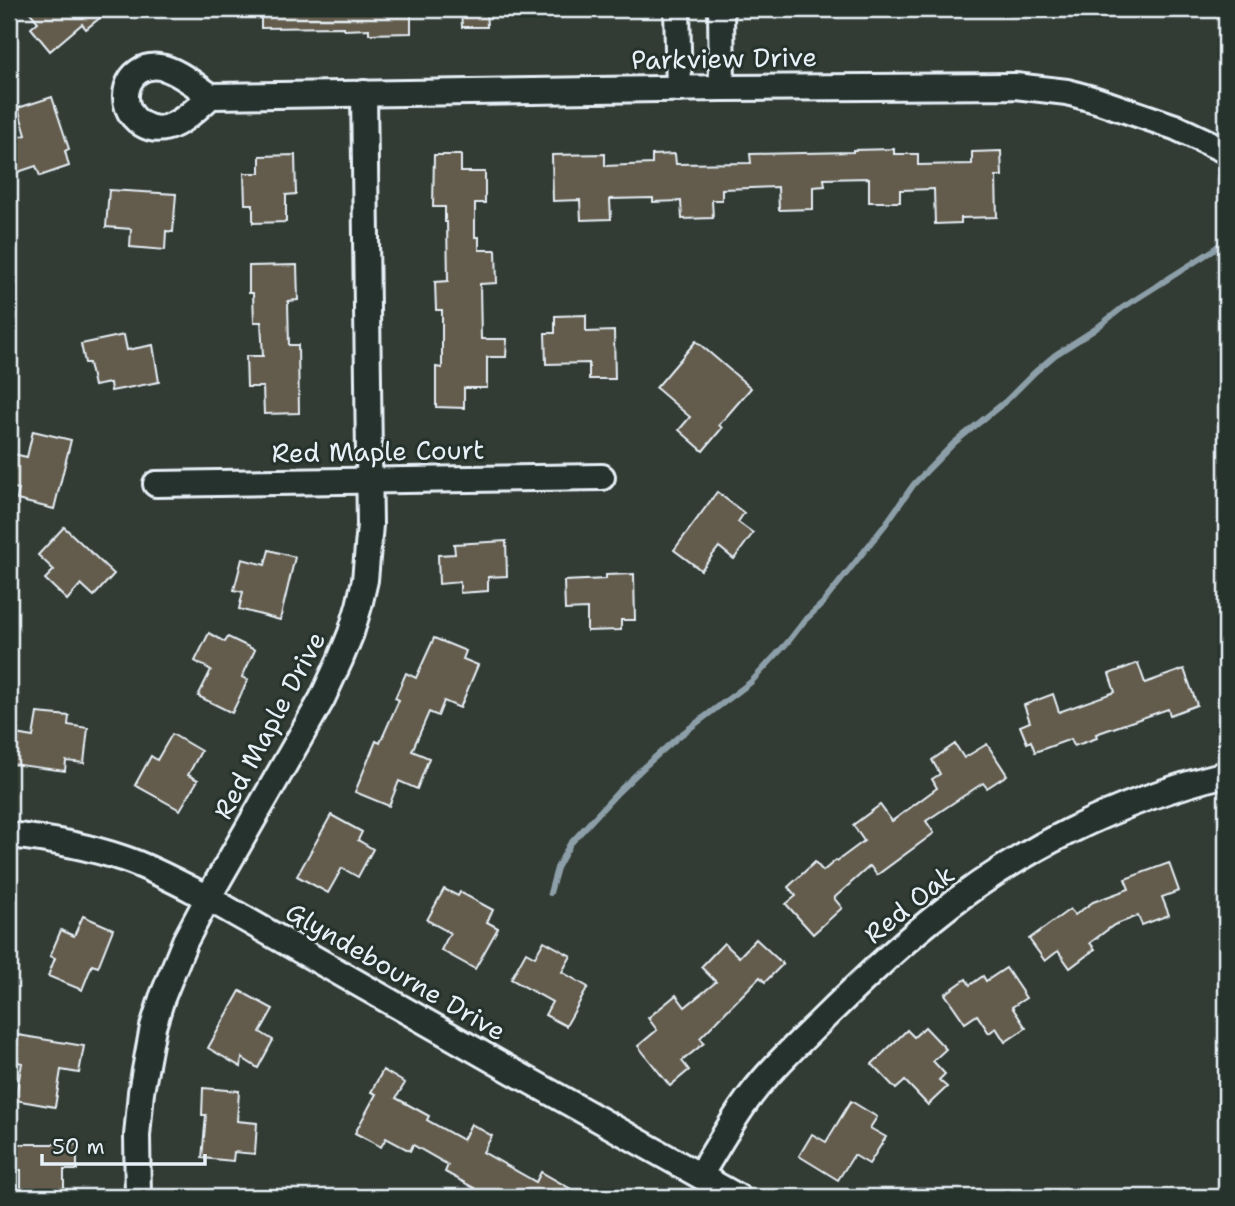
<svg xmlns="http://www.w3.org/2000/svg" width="1235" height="1206" font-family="'Shantell Sans',sans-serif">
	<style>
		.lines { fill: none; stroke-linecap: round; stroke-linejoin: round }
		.stream { stroke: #8d9fa9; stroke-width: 6 }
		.building { fill: #645c4e; stroke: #e8f1f8; stroke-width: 2 }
		.minor-casing { stroke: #e8f1f8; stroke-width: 30 }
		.minor { stroke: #26332d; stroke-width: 24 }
		.labels { text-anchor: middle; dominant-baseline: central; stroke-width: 6; stroke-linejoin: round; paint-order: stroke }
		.street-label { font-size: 26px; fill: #e8f1f8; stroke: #26332d }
	</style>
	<rect width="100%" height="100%" fill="#323b34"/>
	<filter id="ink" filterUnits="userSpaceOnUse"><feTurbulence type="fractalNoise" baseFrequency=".0143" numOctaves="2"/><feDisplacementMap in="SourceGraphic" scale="14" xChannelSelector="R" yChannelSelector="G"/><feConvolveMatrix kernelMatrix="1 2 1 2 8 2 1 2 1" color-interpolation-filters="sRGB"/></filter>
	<g filter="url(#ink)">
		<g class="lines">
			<!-- stream -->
			<polyline class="stream" points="550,893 557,868 570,844 618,792 645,766 678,737 751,682 788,642 805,620 822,604 885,525 914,484 954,443 1006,401 1035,372 1055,355 1094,330 1122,308 1212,251 1226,239"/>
		</g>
		<!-- building -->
		<g class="building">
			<polygon points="27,9 111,9 86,29 82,24 50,51 31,28 38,22"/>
			<polygon points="261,9 411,9 411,33 369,34 369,29 344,30 344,27 261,28"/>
			<polygon points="461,9 486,9 487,27 462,27"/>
			<polygon points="52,97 69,149 65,151 69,166 40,176 36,166 18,172 9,144 9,140 26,135 18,108"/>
			<polygon points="894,149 894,154 918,154 918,165 972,164 972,152 1001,151 1002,176 996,176 997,217 961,218 961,223 935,224 934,189 900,190 900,202 869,202 869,178 824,179 825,186 813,187 813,209 779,210 778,187 722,189 722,200 712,200 713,218 682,219 681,201 653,202 653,198 610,199 611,219 581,220 580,200 553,201 552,155 605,154 605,166 652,164 652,155 675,154 676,164 751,163 750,154 853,152 853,150"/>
			<polygon points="295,155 296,194 286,195 286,222 253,223 253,204 245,204 244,173 260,173 260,156"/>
			<polygon points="434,155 461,155 461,172 485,172 485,203 475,203 475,237 479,237 479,250 496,250 497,283 480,284 481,339 507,339 506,357 487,357 487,388 464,388 464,408 436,407 436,367 442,368 442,310 436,310 435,282 448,281 447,222 445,222 445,207 433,207"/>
			<polygon points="109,190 176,194 173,232 166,231 165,250 130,247 131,229 106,227"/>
			<polygon points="297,265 298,300 288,301 289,345 298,345 299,413 264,414 263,387 247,387 246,356 263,356 261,322 254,322 253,293 249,293 249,266"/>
			<polygon points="586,315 586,332 614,331 615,379 589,379 589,363 546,364 545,333 555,333 555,316"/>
			<polygon points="124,335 127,350 153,345 159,382 111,391 110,383 94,386 89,363 85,363 81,344"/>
			<polygon points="696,341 751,388 719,425 722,428 703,451 679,430 690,417 656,388"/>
			<polygon points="33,431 71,440 54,509 17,500 19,489 9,487 9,453 27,457"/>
			<polygon points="717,492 744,513 738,522 753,533 734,559 719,547 701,570 674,550"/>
			<polygon points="64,527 114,574 94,596 81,584 67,600 45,579 54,570 38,555"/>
			<polygon points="506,541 507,576 488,577 488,591 460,593 460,582 439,584 438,555 455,554 454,544"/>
			<polygon points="269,550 295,557 280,620 239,609 243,592 234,590 242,559 265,565"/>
			<polygon points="634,574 635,620 621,620 621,630 587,631 587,609 565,610 564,581 606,579 606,575"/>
			<polygon points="209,633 225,642 228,637 255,650 242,677 248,680 232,713 198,696 211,670 195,661"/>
			<polygon points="434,638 466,651 463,659 478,665 460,708 444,701 438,716 429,712 412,751 429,758 417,789 399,781 389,806 355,792 376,741 380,743 399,700 395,698 406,673 416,678"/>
			<polygon points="1138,663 1145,683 1184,669 1197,705 1170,715 1168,709 1096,734 1097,738 1074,746 1071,739 1035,752 1031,741 1027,743 1020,726 1030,722 1024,705 1053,694 1059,712 1115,692 1109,674"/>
			<polygon points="37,713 69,716 68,725 88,728 84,763 66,761 65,771 11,764 15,734 33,737"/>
			<polygon points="172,734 201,751 188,775 198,780 180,810 135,785 151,756 157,760"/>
			<polygon points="955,744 964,758 987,744 1007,775 987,788 983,783 926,821 934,833 877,875 870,866 834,898 842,908 813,934 786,904 796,896 788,887 815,862 823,871 836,860 837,861 864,841 853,825 880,805 892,821 937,788 932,779 940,774 932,760"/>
			<polygon points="331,815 362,832 358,840 373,849 358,877 342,868 328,893 297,876"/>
			<polygon points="1169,863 1179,891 1162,897 1169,915 1142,925 1138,916 1114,925 1090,943 1095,949 1070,968 1058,951 1045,961 1029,939 1070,909 1075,915 1093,902 1129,889 1125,879"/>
			<polygon points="444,889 458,896 460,892 493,910 487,922 498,928 475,969 441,950 450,933 427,920"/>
			<polygon points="83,916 113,929 98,967 92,965 82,990 48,976 55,958 50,956 61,930 74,936"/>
			<polygon points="756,939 783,964 765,982 760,977 700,1038 704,1043 682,1061 689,1070 670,1086 638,1046 657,1030 648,1018 676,995 685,1007 716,982 701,967 724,943 739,957"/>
			<polygon points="544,941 571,956 562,972 588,987 566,1026 545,1015 552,1002 511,979 526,952 535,957"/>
			<polygon points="1006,968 1026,998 1012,1007 1026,1028 1005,1042 996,1028 989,1033 977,1015 965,1023 945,994 966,979 970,985 983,976 986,981"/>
			<polygon points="240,991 273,1009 260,1032 273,1040 258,1068 242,1058 241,1067 208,1048"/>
			<polygon points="925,1027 946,1049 933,1061 945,1074 939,1080 947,1087 928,1105 905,1081 896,1089 872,1064 907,1030 914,1037"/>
			<polygon points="18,1035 84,1046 79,1073 61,1070 55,1107 15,1100 22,1063 14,1061"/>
			<polygon points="383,1070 405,1083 396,1098 429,1116 427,1120 463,1140 471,1124 492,1136 483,1152 536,1182 541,1172 585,1197 471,1197 476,1189 445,1172 448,1165 413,1145 410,1151 386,1138 381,1147 355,1133 376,1094 371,1092"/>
			<polygon points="203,1088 239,1091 237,1121 257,1123 255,1154 234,1152 233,1161 202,1158 206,1115 202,1115"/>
			<polygon points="851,1101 877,1117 870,1128 886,1137 869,1164 854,1155 838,1180 799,1156 812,1134 826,1142"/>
			<polygon points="14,1144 77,1144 77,1170 64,1170 64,1197 21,1197 21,1170 14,1170"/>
		</g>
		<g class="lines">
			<!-- minor casing -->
			<g class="minor-casing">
				<g id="minor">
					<polyline points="677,9 679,89"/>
					<polyline points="721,9 722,88"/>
					<path d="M 211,96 C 198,107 184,122 168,127 C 159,130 150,129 142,124 C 113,107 126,62 160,67 C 176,69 197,87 211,96 L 722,88 L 1015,86 L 1067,92 L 1096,100 L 1175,127 L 1226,151"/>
					<polyline points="156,484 602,477"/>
					<path d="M 9,835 C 48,839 87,846 125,859 C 154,869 181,884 208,898 L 514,1072 L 738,1197"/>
					<path d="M 700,1175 C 717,1148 732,1120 751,1095 C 774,1065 802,1040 828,1014 C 861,982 894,950 930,921 C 1015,851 1119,800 1226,774"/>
					<polyline points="138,1197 137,1136 141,1092 153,1027 162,998 185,941 208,898 322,699 340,660 351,633 359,606 365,580 370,525 364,93"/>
				</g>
			</g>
			<!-- minor -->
			<use href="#minor" class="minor"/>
		</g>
	</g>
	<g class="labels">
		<!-- street labels -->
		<g class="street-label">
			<text transform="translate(724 58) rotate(-1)">Parkview Drive</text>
			<text transform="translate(378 451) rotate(-1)">Red Maple Court</text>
			<text transform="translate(269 725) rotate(-62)">Red Maple Drive</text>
			<text transform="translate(909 904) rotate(-39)">Red Oak</text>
			<text transform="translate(396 971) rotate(30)">Glyndebourne Drive</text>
		</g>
	</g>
	<!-- margin -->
	<rect width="1235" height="1206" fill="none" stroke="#26332d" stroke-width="35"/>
	<rect x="18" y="18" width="1200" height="1171" fill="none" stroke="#e8f1f8" stroke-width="2.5" filter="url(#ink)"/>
	<!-- scale -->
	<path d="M42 1154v10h163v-10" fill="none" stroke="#e8f1f8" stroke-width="3.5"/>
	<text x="52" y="1154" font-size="21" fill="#e8f1f8" stroke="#26332d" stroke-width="5" paint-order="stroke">50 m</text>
</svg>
